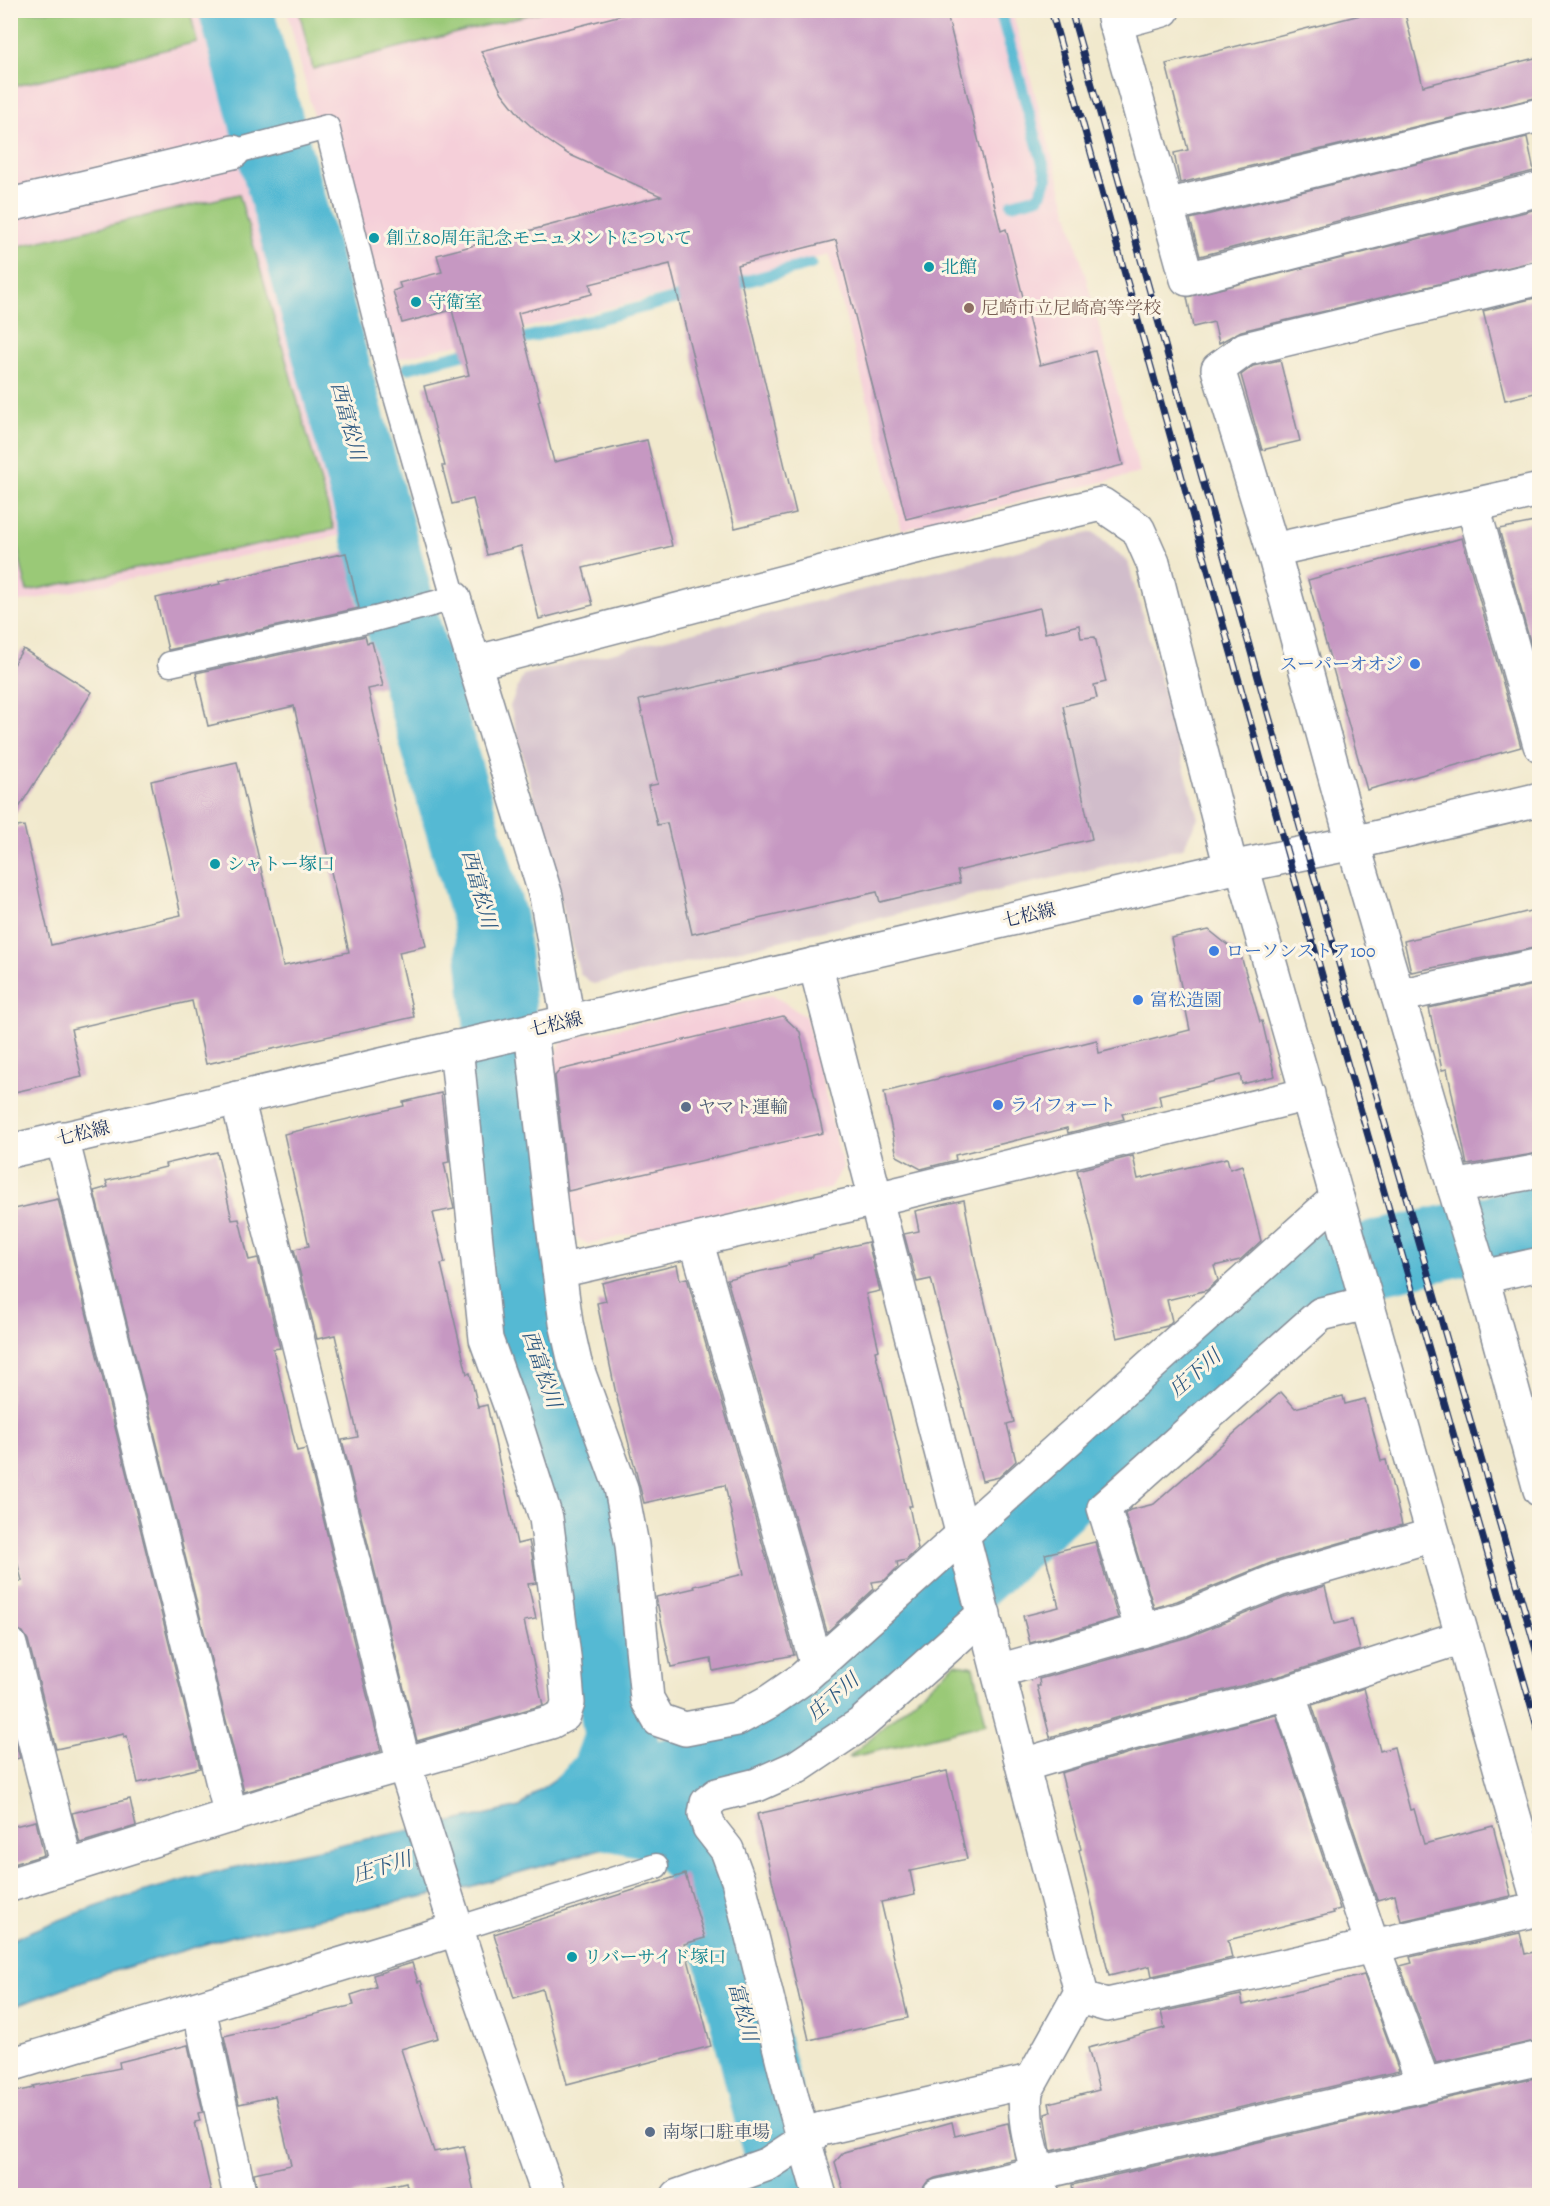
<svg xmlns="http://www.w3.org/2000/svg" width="1550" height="2206" font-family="Alegreya,'Noto Serif JP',serif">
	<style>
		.built { fill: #f5cfd9 }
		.industrial { fill: #d1bdcb }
		.green { fill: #9ac977; stroke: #5a7c6a; stroke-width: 1.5 }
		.water { fill: #55b9d3; stroke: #387498; stroke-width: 1.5 }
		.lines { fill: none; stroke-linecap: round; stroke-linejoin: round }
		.stream { stroke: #55b9d3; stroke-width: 12 }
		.river { stroke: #55b9d3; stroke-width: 74 }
		.building { fill: #c698c2 }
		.lane-casing { stroke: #868c96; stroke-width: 27 }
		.street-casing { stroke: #868c96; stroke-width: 36 }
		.secondary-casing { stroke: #868c96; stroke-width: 36 }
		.lane { stroke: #fff; stroke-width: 24 }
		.street { stroke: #fff; stroke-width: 33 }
		.secondary { stroke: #fff; stroke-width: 33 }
		.rail-casing { stroke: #1b2f5e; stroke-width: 7 }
		.rail { stroke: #fcf5e5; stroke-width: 4.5; stroke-dasharray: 14; stroke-linecap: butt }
		.culture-dot { fill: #0f9aa8; stroke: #fcf5e5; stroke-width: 2 }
		.education-dot { fill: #8d6e63; stroke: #fcf5e5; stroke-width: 2 }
		.shop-dot { fill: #3f7fe0; stroke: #fcf5e5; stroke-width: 2 }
		.service-dot { fill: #5c6f8a; stroke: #fcf5e5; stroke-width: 2 }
		.labels { text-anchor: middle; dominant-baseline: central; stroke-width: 6; stroke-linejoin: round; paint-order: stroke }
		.culture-label { font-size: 18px; fill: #0d838f; stroke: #fcf5e5; text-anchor: start }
		.education-label { font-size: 18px; fill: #785e54; stroke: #fcf5e5; text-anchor: start }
		.shop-label { font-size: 18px; fill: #366cbe; stroke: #fcf5e5; text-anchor: start }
		.street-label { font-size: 18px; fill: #1b2f5e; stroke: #fcf5e5 }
		.service-label { font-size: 18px; fill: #4e5e75; stroke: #fcf5e5; text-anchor: start }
		.water-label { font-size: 20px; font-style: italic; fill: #2c5881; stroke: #fcf5e5 }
	</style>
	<rect width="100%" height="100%" fill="#fcf5e5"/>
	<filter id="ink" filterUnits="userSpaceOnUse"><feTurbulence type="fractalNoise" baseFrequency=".0167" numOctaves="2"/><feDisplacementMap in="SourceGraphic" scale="12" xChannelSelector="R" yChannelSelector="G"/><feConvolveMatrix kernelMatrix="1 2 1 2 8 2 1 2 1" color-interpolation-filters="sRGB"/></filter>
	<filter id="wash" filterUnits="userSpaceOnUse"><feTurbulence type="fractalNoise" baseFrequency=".008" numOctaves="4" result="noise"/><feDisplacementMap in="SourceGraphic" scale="24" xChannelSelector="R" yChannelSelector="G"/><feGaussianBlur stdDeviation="1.35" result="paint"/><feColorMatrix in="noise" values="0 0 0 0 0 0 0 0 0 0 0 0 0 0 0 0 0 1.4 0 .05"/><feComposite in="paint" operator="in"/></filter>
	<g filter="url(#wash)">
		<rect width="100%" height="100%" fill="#f1e9cd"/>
		<!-- built -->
		<g class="built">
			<polygon points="11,11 208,11 251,185 352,533 11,604"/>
			<polygon points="287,11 1012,11 1140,473 902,530 829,255 376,364"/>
			<polygon points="773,995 806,1017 843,1167 829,1189 588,1244 570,1235 546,1079 562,1040"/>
		</g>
		<!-- industrial -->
		<polygon class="industrial" points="1093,532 1128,562 1198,818 1183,848 593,984 580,974 510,706 523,675"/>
		<!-- green -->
		<g class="green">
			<polygon points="299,10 544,10 544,11 313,69"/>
			<polygon points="10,11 190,11 197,42 11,87"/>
			<polygon points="239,194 334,529 27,591 10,514 11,248"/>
			<polygon points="955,1664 974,1667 986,1724 848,1758"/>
		</g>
		<!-- water -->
		<path class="water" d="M 631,1704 L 638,1744 L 675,1755 L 687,1792 L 677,1825 L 666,1848 L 651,1844 L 614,1845 L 469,1887 L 232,1936 L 91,1978 L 11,2008 L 11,1940 C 172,1868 349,1846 520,1807 L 535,1793 L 575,1765 L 592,1713 Z"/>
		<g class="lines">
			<!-- stream -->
			<g class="stream">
				<polyline points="1000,10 1047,178 1039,197 1012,204"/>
				<polyline points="728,286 811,264"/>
				<polyline points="510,342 693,294"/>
				<polyline points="408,368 478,350"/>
				<polyline points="339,386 357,381"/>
			</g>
			<!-- river -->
			<g class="river">
				<polyline points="236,10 406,636 490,921 511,1129 526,1331 581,1473 621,1738 607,1776 587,1799"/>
				<polyline points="584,1805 649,1780 730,1761 797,1727 911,1630 1188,1378 1314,1272 1540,1221"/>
				<polyline points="580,1807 671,1826 705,1867 732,1959 791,2196"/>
			</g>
		</g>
		<g id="blocks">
			<!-- building -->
			<g class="building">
				<polygon points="641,10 946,10 1001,231 1006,229 1040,365 1095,351 1123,465 906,519 836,240 737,265 796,513 735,528 670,264 590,284 592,294 518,313 540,400 538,401 554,462 647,440 672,546 583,568 593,605 539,619 521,546 487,555 473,499 452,504 442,466 445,466 424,386 469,375 452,310 402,323 393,291 401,288 399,283 442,272 437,255 661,196 568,154 544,138 521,117 502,93 481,51"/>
				<polygon points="1380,10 1404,10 1423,86 1539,57 1539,97 1180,183 1174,153 1188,150 1166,64"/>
				<polygon points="1527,137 1534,171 1200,256 1190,219"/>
				<polygon points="1537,209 1539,220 1539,260 1241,331 1219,343 1214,322 1193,327 1187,297"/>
				<polygon points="1539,297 1539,392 1505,400 1483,311"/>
				<polygon points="1280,360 1300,441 1262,450 1241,375 1253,366"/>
				<polygon points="1539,521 1539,674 1499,529"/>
				<polygon points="1462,538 1521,747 1367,790 1308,580"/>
				<polygon points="346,553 359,608 168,650 156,598 220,584 219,581"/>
				<polygon points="1040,608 1045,633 1079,625 1081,638 1095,637 1106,682 1094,685 1097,698 1063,706 1092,839 957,871 960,883 880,902 877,892 692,934 667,823 657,825 648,786 658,784 639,700"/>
				<polygon points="365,636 367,643 372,642 383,686 368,689 426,946 399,952 414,1017 206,1064 192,1001 71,1029 82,1077 10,1093 10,828 24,826 51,945 181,915 151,781 237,762 283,966 349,952 294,706 208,726 196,673"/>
				<polygon points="23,649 92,692 10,822 10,669"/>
				<polygon points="1539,909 1539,947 1411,972 1404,941"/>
				<polygon points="1209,930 1241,956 1260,1022 1262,1021 1275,1076 1242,1084 1240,1075 1159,1095 1161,1105 1122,1114 1124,1119 1068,1133 1067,1128 955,1155 956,1160 921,1169 897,1156 884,1092 1097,1040 1099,1053 1190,1030 1171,938"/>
				<polygon points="1539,984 1539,1153 1467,1165 1447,1069 1442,1070 1429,1008"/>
				<polygon points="783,1016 800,1032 823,1133 568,1191 555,1076 560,1070"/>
				<polygon points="441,1093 449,1162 444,1163 454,1209 433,1213 445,1263 441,1264 467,1374 470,1373 478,1407 487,1405 517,1544 529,1541 532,1555 536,1583 528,1584 536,1619 524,1621 543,1705 417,1741 342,1440 358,1437 335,1335 317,1339 294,1249 309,1246 284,1134 404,1106 403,1102"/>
				<polygon points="217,1152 232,1220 239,1219 249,1260 258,1258 280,1348 273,1349 297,1451 306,1449 381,1751 244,1792 94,1191 108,1187 106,1181 166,1167 165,1164"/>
				<polygon points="1133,1156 1138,1179 1227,1158 1230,1169 1242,1165 1261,1241 1240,1260 1214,1266 1218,1280 1207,1290 1167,1300 1172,1321 1167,1326 1117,1338 1077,1170"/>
				<polygon points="58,1199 200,1768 138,1783 127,1736 124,1737 124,1734 56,1749 28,1640 23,1632 10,1627 10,1582 22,1581 10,1533 10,1210"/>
				<polygon points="964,1200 976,1265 1014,1422 1007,1424 1016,1461 999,1477 982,1481 931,1279 917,1282 904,1234 919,1231 915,1211"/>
				<polygon points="868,1242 880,1291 866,1294 879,1350 875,1351 912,1506 909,1506 918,1549 906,1560 897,1562 898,1567 885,1580 872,1582 874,1589 827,1632 727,1279 789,1265 788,1263 813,1257 813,1255"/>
				<polygon points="677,1265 680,1280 687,1278 794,1655 713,1671 711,1659 671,1667 656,1597 695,1588 694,1586 744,1574 725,1485 644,1503 616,1394 597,1303 606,1301 602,1283"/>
				<polygon points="1281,1392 1295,1408 1343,1396 1345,1404 1365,1399 1381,1461 1386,1460 1402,1525 1273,1562 1177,1601 1154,1608 1125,1514 1130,1510 1154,1504"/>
				<polygon points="1095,1542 1118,1618 1030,1643 1023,1616 1059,1607 1045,1554"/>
				<polygon points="1325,1586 1334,1624 1352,1620 1360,1650 1283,1675 1123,1716 1050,1737 1037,1686 1040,1686 1039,1679 1188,1637 1284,1598"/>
				<polygon points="1364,1688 1380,1751 1394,1747 1410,1810 1414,1809 1424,1844 1493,1826 1511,1896 1401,1921 1395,1895 1377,1900 1312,1705"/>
				<polygon points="1276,1715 1340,1909 1333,1911 1334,1913 1228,1940 1232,1958 1152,1976 1150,1966 1109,1976 1079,1850 1081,1849 1061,1773 1133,1752"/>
				<polygon points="10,1722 20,1758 10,1760"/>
				<polygon points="947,1771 967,1859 910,1871 915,1895 881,1902 908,2018 809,2040 757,1814"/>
				<polygon points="130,1799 136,1826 80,1843 72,1813"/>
				<polygon points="36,1821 44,1855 10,1865 10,1827"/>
				<polygon points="685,1874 705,1938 684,1944 711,2046 567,2084 542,1989 514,1998 494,1934"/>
				<polygon points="1520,1933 1525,1954 1534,1952 1539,1973 1539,2040 1436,2063 1400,1966 1412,1963 1410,1957"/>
				<polygon points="412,1963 418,1982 421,1981 438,2038 401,2049 434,2152 464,2146 475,2196 409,2196 406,2182 348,2196 258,2196 254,2173 291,2165 275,2096 239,2104 224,2036 354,2005 351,1995 376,1987 373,1975"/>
				<polygon points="1364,1975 1399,2071 1051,2151 1045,2114 1051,2112 1049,2103 1099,2090 1088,2048 1165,2028 1161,2012 1241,1995 1243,2005"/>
				<polygon points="188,2045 203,2112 198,2113 200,2121 195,2122 212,2196 14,2196 10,2179 10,2093 34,2088 33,2086 120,2068 119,2062"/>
				<polygon points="1539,2077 1539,2196 1074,2196 1072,2185"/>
				<polygon points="952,2122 955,2136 1008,2123 1015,2159 935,2178 927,2182 923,2188 893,2196 845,2196 835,2162 844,2152"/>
			</g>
		</g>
	</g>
	<g filter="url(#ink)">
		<use href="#blocks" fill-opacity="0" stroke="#868c96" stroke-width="1.5"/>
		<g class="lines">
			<!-- lane casing -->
			<g class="lane-casing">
				<g id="lane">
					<polyline points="170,664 375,619 454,598 386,362 327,127 233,152"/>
					<polyline points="457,1929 656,1866"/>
				</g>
			</g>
			<!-- street casing -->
			<g class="street-casing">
				<g id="street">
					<polyline points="1112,10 1187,279 1540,189"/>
					<polyline points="1115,23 1163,10"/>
					<polyline points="10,205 233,152"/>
					<polyline points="1166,206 1540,115"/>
					<polyline points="1540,278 1245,349 1218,369 1273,550 1353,843 1454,1187 1482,1277 1540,1490"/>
					<polyline points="1473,506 1540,745"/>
					<polyline points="1273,550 1540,490"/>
					<polyline points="454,598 546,896 568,1021"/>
					<polyline points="474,663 907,550 1101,504 1138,529 1153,563 1231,868"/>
					<polyline points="1242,866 1540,1907"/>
					<path d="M 815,964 L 1081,1992 L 1026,2091 C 1022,2126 1036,2162 1043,2196"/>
					<polyline points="1398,996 1540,965"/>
					<polyline points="531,1030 553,1225 566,1323 575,1363 621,1488 632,1545 647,1699 659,1720 685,1729 737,1719 770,1701 802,1679 1337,1198"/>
					<polyline points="237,1098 404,1764 471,1973 549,2196"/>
					<polyline points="62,1138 231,1816"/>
					<polyline points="1454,1187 1540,1171"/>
					<polyline points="696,1240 817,1666"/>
					<polyline points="559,1271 876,1199 1308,1094"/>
					<polyline points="1482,1277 1540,1264"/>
					<polyline points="1142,1631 1104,1508 1321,1314 1367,1303"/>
					<polyline points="10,1645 67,1867"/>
					<polyline points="998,1671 1183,1619 1278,1580 1433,1535"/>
					<polyline points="1288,1693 1373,1947 1424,2085"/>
					<polyline points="1023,1765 1128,1734 1288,1693 1462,1637"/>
					<polyline points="10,1885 296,1795 551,1722 564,1715 568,1703 564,1656 546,1518 511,1408 486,1339 456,1047"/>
					<polyline points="1079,1997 1107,2005 1540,1909"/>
					<polyline points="199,2008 240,2196"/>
					<polyline points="10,2065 457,1929"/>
					<polyline points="678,2196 768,2164 821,2129 1030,2081"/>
					<polyline points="820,2196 792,2098 738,1880 727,1850 709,1827 705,1814 707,1803 717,1795 757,1785 797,1767 861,1724 984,1614"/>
					<polyline points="939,2196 1540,2058"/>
				</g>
			</g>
			<!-- secondary casing -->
			<g class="secondary-casing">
				<polyline id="secondary" points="10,1151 1231,868 1353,843 1540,799"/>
			</g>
			<!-- lane -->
			<use href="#lane" class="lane"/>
			<!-- street -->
			<use href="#street" class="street"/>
			<!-- secondary -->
			<use href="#secondary" class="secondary"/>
			<!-- rail casing -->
			<g class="rail-casing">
				<g id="rail">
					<polyline points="1051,10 1288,856 1540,1737"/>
					<polyline points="1071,10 1307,852 1540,1664"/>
				</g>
			</g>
			<!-- rail -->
			<use href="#rail" class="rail"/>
		</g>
	</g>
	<!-- markers -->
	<g class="culture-dot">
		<circle cx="374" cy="238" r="6"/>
		<circle cx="929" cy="267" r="6"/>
		<circle cx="416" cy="302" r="6"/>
		<circle cx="215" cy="864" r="6"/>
		<circle cx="572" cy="1957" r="6"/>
	</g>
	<circle class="education-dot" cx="969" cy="308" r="6"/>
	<g class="shop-dot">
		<circle cx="1415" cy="664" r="6"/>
		<circle cx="1214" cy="951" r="6"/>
		<circle cx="1138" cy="1000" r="6"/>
		<circle cx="998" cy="1105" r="6"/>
	</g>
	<g class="service-dot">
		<circle cx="686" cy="1107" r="6"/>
		<circle cx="650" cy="2132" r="6"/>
	</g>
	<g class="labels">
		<!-- culture labels -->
		<g class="culture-label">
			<text x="386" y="238">創立80周年記念モニュメントについて</text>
			<text x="941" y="267">北館</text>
			<text x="428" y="302">守衛室</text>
			<text x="227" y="864">シャトー塚口</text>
			<text x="584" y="1957">リバーサイド塚口</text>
		</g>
		<!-- education labels -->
		<g class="education-label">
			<text x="981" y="308">尼崎市立尼崎高等学校</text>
		</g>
		<!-- shop labels -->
		<g class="shop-label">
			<text x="1403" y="664" text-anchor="end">スーパーオオジ</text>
			<text x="1226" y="951">ローソンストア100</text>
			<text x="1150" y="1000">富松造園</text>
			<text x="1010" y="1105">ライフォート</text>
		</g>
		<!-- street labels -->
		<g class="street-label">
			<text transform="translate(1029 915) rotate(-13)">七松線</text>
			<text transform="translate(556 1024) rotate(-13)">七松線</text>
			<text transform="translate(83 1133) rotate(-13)">七松線</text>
		</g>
		<!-- service labels -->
		<g class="service-label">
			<text x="698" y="1107">ヤマト運輸</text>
			<text x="662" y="2132">南塚口駐車場</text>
		</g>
		<!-- water labels -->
		<g class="water-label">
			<text transform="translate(348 421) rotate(75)">西富松川</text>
			<text transform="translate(479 889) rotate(75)">西富松川</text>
			<text transform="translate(542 1369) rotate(71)">西富松川</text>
			<text transform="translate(1195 1373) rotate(-41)">庄下川</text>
			<text transform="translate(833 1697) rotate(-41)">庄下川</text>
			<text transform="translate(382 1867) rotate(-17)">庄下川</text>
			<text transform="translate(743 2012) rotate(75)">富松川</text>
		</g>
	</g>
	<!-- margin -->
	<rect width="1550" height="2206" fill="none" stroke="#fcf5e5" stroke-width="36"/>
</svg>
